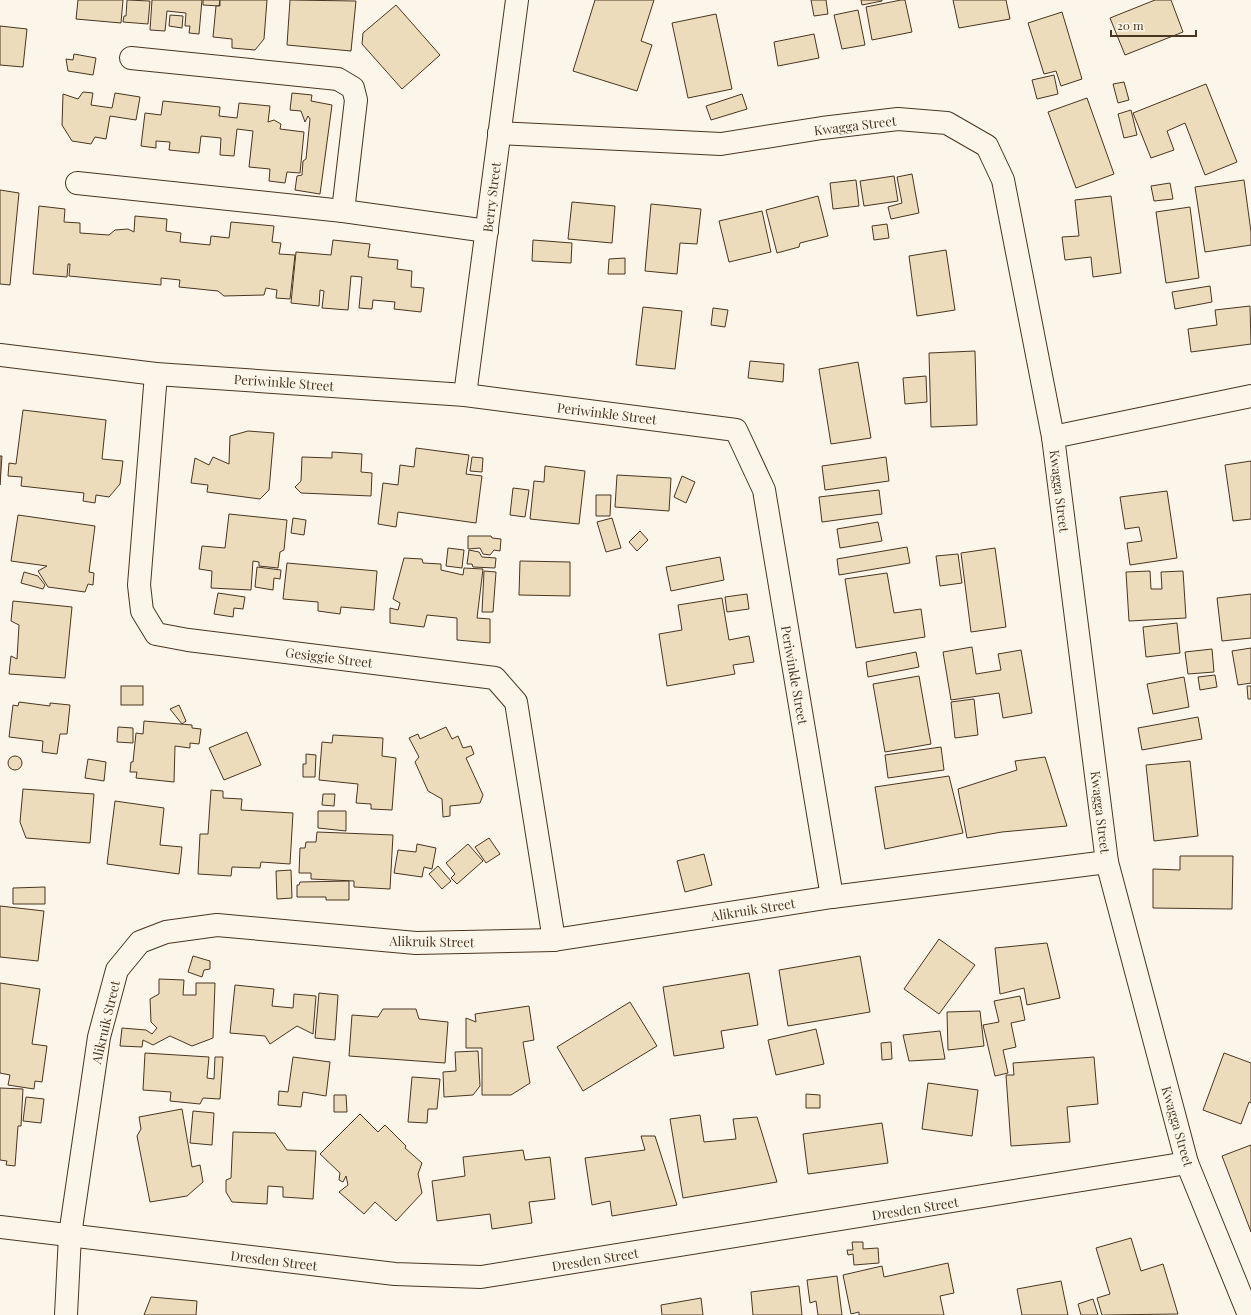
<svg xmlns="http://www.w3.org/2000/svg" width="1251" height="1315" font-family="'Playfair Display',serif">
	<style>
		.building { fill: #ecdcbc; stroke: #4a3520 }
		.lines { fill: none; stroke-linecap: round; stroke-linejoin: round }
		.minor-casing { stroke: #4a3520; stroke-width: 24 }
		.minor { stroke: #fbf6e9; stroke-width: 22 }
		.labels { text-anchor: middle; dominant-baseline: central; stroke-width: 3; stroke-linejoin: round; paint-order: stroke }
		.street-label { font-size: 13px; fill: #4a3520; stroke: #fbf6e9 }
	</style>
	<rect width="100%" height="100%" fill="#fbf6e9"/>
	<!-- building -->
	<g class="building">
		<polygon points="78,0 123,0 121,23 76,19"/>
		<polygon points="127,0 150,1 148,24 123,22 124,16 126,16"/>
		<polygon points="152,0 202,0 199,34 189,33 190,26 185,26 186,13 167,11 165,31 150,30"/>
		<polygon points="203,0 220,0 219,6 203,5"/>
		<polygon points="220,0 267,0 264,39 255,50 232,48 232,39 213,37 216,6 220,6"/>
		<polygon points="290,0 356,1 351,51 287,45"/>
		<polygon points="595,0 654,0 641,41 652,45 637,91 573,71"/>
		<polygon points="811,0 826,0 828,14 814,16"/>
		<polygon points="861,0 882,0 882,1 862,5"/>
		<polygon points="901,0 905,0 912,32 872,40 866,7"/>
		<polygon points="953,0 1006,0 1010,19 959,28"/>
		<polygon points="1155,0 1171,0 1183,32 1125,55 1110,18"/>
		<polygon points="396,5 440,55 402,89 362,44 363,33"/>
		<polygon points="858,10 865,45 842,49 834,15"/>
		<polygon points="1062,12 1082,79 1061,86 1056,71 1044,74 1028,23"/>
		<polygon points="716,14 732,89 688,98 672,23"/>
		<polygon points="170,15 183,16 182,28 169,26"/>
		<polygon points="0,26 27,29 23,67 0,65"/>
		<polygon points="814,34 819,58 778,66 774,42"/>
		<polygon points="74,54 96,58 93,75 68,71 66,59 73,60"/>
		<polygon points="1054,75 1058,94 1037,99 1032,80"/>
		<polygon points="1124,82 1129,100 1118,103 1113,84"/>
		<polygon points="1206,84 1237,162 1205,175 1185,123 1167,131 1174,150 1151,158 1133,113"/>
		<polygon points="83,92 93,93 91,105 112,108 115,93 140,97 136,120 110,116 106,139 95,137 91,144 72,141 62,125 63,94 78,99"/>
		<polygon points="292,93 312,95 311,101 332,105 320,194 295,190 297,176 302,175 303,161 306,159 310,119 308,116 305,122 301,111 290,110"/>
		<polygon points="742,94 747,109 711,120 706,106"/>
		<polygon points="1087,98 1114,174 1076,188 1048,112"/>
		<polygon points="163,101 220,107 219,116 237,118 239,103 270,106 268,122 274,120 281,124 280,129 304,132 300,173 287,172 285,183 269,181 270,169 249,167 253,131 237,129 234,156 220,155 221,138 201,136 199,153 169,150 170,142 156,141 156,148 141,146 145,113 161,115"/>
		<polygon points="1131,110 1137,135 1124,138 1118,114"/>
		<polygon points="912,174 919,213 891,219 888,207 902,203 897,177"/>
		<polygon points="894,176 898,201 864,206 860,181"/>
		<polygon points="856,180 859,206 833,209 830,183"/>
		<polygon points="1244,180 1251,232 1251,245 1205,252 1195,187"/>
		<polygon points="1170,183 1173,199 1154,201 1151,186"/>
		<polygon points="0,190 19,193 10,285 0,284"/>
		<polygon points="818,196 828,236 800,243 799,247 777,253 766,210"/>
		<polygon points="1111,196 1121,273 1093,277 1091,257 1065,260 1062,237 1079,236 1075,200"/>
		<polygon points="572,202 615,206 612,243 568,239"/>
		<polygon points="651,204 701,209 697,244 680,243 677,274 645,271"/>
		<polygon points="39,206 65,209 64,222 80,223 80,233 109,235 115,230 128,229 134,232 135,216 167,219 166,231 181,233 180,242 210,245 211,236 229,238 231,222 274,226 272,242 281,243 279,254 295,255 290,299 276,298 277,290 266,288 264,295 224,296 218,291 179,287 180,280 161,278 161,285 69,276 70,264 68,264 67,277 33,274"/>
		<polygon points="1190,207 1199,278 1166,283 1156,212"/>
		<polygon points="762,211 771,252 729,262 719,221"/>
		<polygon points="887,224 889,238 874,240 872,226"/>
		<polygon points="333,240 370,244 368,257 398,260 397,269 412,271 411,287 424,288 421,312 394,309 395,302 373,300 372,309 359,308 362,277 351,276 348,310 322,308 324,291 320,290 319,306 291,303 296,252 331,255"/>
		<polygon points="533,240 572,243 571,263 532,261"/>
		<polygon points="946,250 955,310 917,316 909,256"/>
		<polygon points="625,258 625,274 608,274 609,259"/>
		<polygon points="1210,286 1212,302 1175,309 1172,292"/>
		<polygon points="1250,306 1251,344 1191,352 1188,329 1217,325 1215,310"/>
		<polygon points="643,307 682,311 675,369 636,365"/>
		<polygon points="713,308 728,310 725,327 711,325"/>
		<polygon points="975,351 977,425 931,427 929,353"/>
		<polygon points="750,361 784,364 783,382 748,378"/>
		<polygon points="858,362 871,438 831,444 819,369"/>
		<polygon points="926,376 927,402 905,404 903,378"/>
		<polygon points="23,410 106,420 102,459 123,461 120,484 109,497 96,495 95,503 83,501 84,493 21,486 22,477 8,476 9,463 16,464"/>
		<polygon points="248,431 274,433 269,490 260,499 207,492 208,485 191,483 195,458 209,465 213,457 229,464 230,436"/>
		<polygon points="416,448 469,455 466,474 482,476 476,523 398,512 396,527 378,524 383,483 398,485 400,465 414,467"/>
		<polygon points="332,452 362,454 361,472 372,473 371,496 301,493 295,487 301,481 302,457 332,458"/>
		<polygon points="0,456 2,456 0,485"/>
		<polygon points="472,457 483,458 482,472 470,471"/>
		<polygon points="886,457 889,481 825,490 822,466"/>
		<polygon points="1251,461 1251,519 1233,521 1225,465"/>
		<polygon points="545,466 585,471 579,524 530,519 534,481 544,482"/>
		<polygon points="617,475 671,478 669,511 615,507"/>
		<polygon points="682,476 695,482 686,503 674,497"/>
		<polygon points="513,488 529,490 525,517 510,515"/>
		<polygon points="879,490 882,514 822,522 819,497"/>
		<polygon points="1167,491 1177,558 1130,565 1127,543 1142,541 1139,527 1125,529 1120,497"/>
		<polygon points="596,495 611,495 610,516 596,516"/>
		<polygon points="229,514 287,520 284,550 280,552 278,568 259,566 259,562 253,561 251,590 211,588 212,571 199,569 202,546 225,548"/>
		<polygon points="18,515 95,526 89,572 94,573 93,585 88,584 85,592 48,587 38,571 47,566 11,561"/>
		<polygon points="293,518 306,520 304,535 291,533"/>
		<polygon points="612,518 621,548 606,552 597,522"/>
		<polygon points="878,522 882,541 840,548 837,529"/>
		<polygon points="640,531 648,540 637,551 629,542"/>
		<polygon points="468,536 491,536 492,538 501,539 500,551 494,550 490,555 483,554 480,548 468,549"/>
		<polygon points="907,547 910,563 839,575 837,559"/>
		<polygon points="448,548 464,550 462,568 446,566"/>
		<polygon points="995,548 1006,627 971,632 961,553"/>
		<polygon points="469,550 479,552 482,557 496,558 495,568 473,567 472,564 467,564"/>
		<polygon points="958,554 962,583 940,586 936,556"/>
		<polygon points="720,557 724,580 671,591 666,567"/>
		<polygon points="404,558 422,559 423,563 441,564 441,570 463,575 464,568 483,569 477,618 490,619 490,643 457,640 457,618 427,615 424,627 390,623 390,608 398,610 400,603 393,599"/>
		<polygon points="520,561 570,562 570,596 519,595"/>
		<polygon points="287,563 377,571 374,610 341,607 340,614 318,611 318,602 283,599"/>
		<polygon points="257,567 281,570 280,579 274,578 273,590 255,587"/>
		<polygon points="484,571 496,572 493,612 482,612"/>
		<polygon points="1150,571 1151,589 1162,589 1161,572 1183,571 1186,618 1129,621 1126,572"/>
		<polygon points="24,572 38,576 45,585 43,589 21,583"/>
		<polygon points="887,573 894,613 921,609 925,637 856,648 845,579"/>
		<polygon points="218,593 245,597 243,609 234,608 233,617 214,614"/>
		<polygon points="747,594 749,609 727,612 725,597"/>
		<polygon points="1251,594 1251,638 1222,641 1217,598"/>
		<polygon points="722,598 729,640 749,636 754,662 733,665 735,674 667,686 659,634 682,630 678,605"/>
		<polygon points="13,601 72,607 65,678 9,674 11,656 17,659 19,625 11,621"/>
		<polygon points="1177,623 1180,653 1146,657 1143,627"/>
		<polygon points="972,647 976,674 1001,670 998,654 1021,650 1032,713 1003,718 999,693 951,700 943,652"/>
		<polygon points="1251,648 1251,683 1238,685 1232,651"/>
		<polygon points="1212,649 1214,672 1188,674 1185,652"/>
		<polygon points="916,652 919,667 868,677 866,662"/>
		<polygon points="1215,675 1217,687 1200,690 1198,677"/>
		<polygon points="919,676 931,744 885,752 873,684"/>
		<polygon points="1184,677 1189,707 1153,714 1147,684"/>
		<rect x="121" y="686" width="22" height="19"/>
		<polygon points="1247,686 1251,686 1251,699 1248,699"/>
		<polygon points="974,699 978,735 955,738 951,702"/>
		<polygon points="19,702 50,706 50,703 70,705 67,734 60,734 57,754 42,752 43,741 9,737 13,705 18,706"/>
		<polygon points="179,705 186,721 182,724 170,709"/>
		<polygon points="1198,717 1202,739 1142,750 1138,728"/>
		<polygon points="144,721 192,725 192,728 201,729 199,744 190,743 190,748 175,746 174,782 136,778 137,772 130,772 131,762 133,762 136,733 143,734"/>
		<polygon points="118,727 133,728 133,743 117,742"/>
		<polygon points="446,727 452,739 458,736 463,748 471,746 474,754 466,758 483,795 480,803 450,806 450,816 443,817 442,799 428,791 415,762 419,757 409,738 418,734 420,739"/>
		<polygon points="247,732 261,765 224,780 209,748"/>
		<polygon points="333,735 383,738 382,756 396,758 392,810 371,809 371,804 356,803 358,784 319,780 322,742 332,743"/>
		<polygon points="941,747 944,770 888,778 885,755"/>
		<polygon points="306,754 316,755 315,777 303,777 303,764 306,764"/>
		<circle cx="15" cy="763" r="7"/>
		<polygon points="1045,757 1067,826 1002,832 967,838 958,789 1017,770 1015,761"/>
		<polygon points="88,759 106,762 104,781 85,778"/>
		<polygon points="1190,761 1198,836 1154,841 1146,765"/>
		<polygon points="949,776 963,833 885,849 875,787"/>
		<polygon points="23,789 94,794 90,843 26,838 20,822"/>
		<polygon points="211,790 223,791 223,798 242,799 241,810 293,813 290,864 261,862 260,868 232,867 231,876 198,874 200,834 208,834"/>
		<polygon points="323,794 335,794 334,806 322,805"/>
		<polygon points="115,801 164,808 160,845 182,847 179,874 107,864"/>
		<polygon points="318,811 346,811 346,831 318,828"/>
		<polygon points="317,832 393,835 390,889 354,887 354,881 311,879 311,873 299,873 300,848 305,848 306,842 316,842"/>
		<polygon points="489,838 500,854 486,863 475,847"/>
		<polygon points="417,844 436,848 432,869 424,867 422,877 394,873 398,850 416,852"/>
		<polygon points="468,844 483,861 457,884 451,878 455,874 446,863"/>
		<polygon points="704,854 712,885 685,892 677,861"/>
		<polygon points="1180,856 1233,856 1232,909 1153,908 1153,869 1180,870"/>
		<polygon points="438,866 451,881 442,889 429,874"/>
		<polygon points="291,870 292,898 277,899 276,871"/>
		<polygon points="349,881 349,900 326,900 326,897 297,897 297,885 299,885 300,882"/>
		<polygon points="45,887 45,904 13,904 13,888"/>
		<polygon points="0,906 44,911 38,961 0,957"/>
		<polygon points="939,939 975,965 939,1014 904,989"/>
		<polygon points="1047,943 1060,998 1027,1005 1024,988 1000,994 995,948"/>
		<polygon points="193,956 210,961 210,969 204,970 202,977 188,972"/>
		<polygon points="860,956 870,1012 788,1026 779,970"/>
		<polygon points="749,973 758,1025 721,1031 724,1048 674,1056 663,987"/>
		<polygon points="159,979 184,980 183,995 196,995 196,983 215,983 213,1038 192,1046 170,1036 153,1045 143,1040 142,1047 120,1046 122,1028 146,1030 152,1034 157,1028 151,1022 150,999 159,994"/>
		<polygon points="0,983 40,989 32,1044 47,1046 42,1082 35,1081 34,1089 8,1085 10,1075 0,1073"/>
		<polygon points="235,985 274,989 272,1006 293,1008 294,994 316,996 313,1034 297,1026 270,1044 265,1036 230,1033"/>
		<polygon points="319,993 338,995 335,1040 315,1038"/>
		<polygon points="1020,996 1025,1020 1011,1023 1016,1047 1003,1050 1008,1073 995,1076 983,1025 999,1022 994,1001"/>
		<polygon points="630,1002 657,1046 583,1091 557,1047"/>
		<polygon points="529,1006 534,1040 523,1042 530,1083 511,1095 482,1095 482,1048 466,1048 466,1018 476,1022 475,1014"/>
		<polygon points="383,1009 416,1009 419,1019 448,1022 445,1063 349,1056 352,1015 378,1017"/>
		<polygon points="980,1011 984,1046 948,1050 947,1012"/>
		<polygon points="816,1029 824,1064 776,1075 768,1040"/>
		<polygon points="940,1031 945,1059 909,1061 903,1035"/>
		<polygon points="891,1042 892,1059 882,1060 881,1043"/>
		<polygon points="478,1051 480,1086 473,1095 444,1097 443,1072 456,1071 455,1052"/>
		<polygon points="145,1053 209,1057 207,1078 214,1079 215,1057 223,1057 220,1099 203,1098 200,1104 170,1101 171,1092 143,1090"/>
		<polygon points="1224,1053 1251,1063 1251,1103 1249,1102 1241,1124 1203,1110"/>
		<polygon points="293,1057 330,1062 326,1096 303,1092 301,1107 278,1105 279,1091 288,1092"/>
		<polygon points="1094,1057 1098,1104 1067,1107 1070,1142 1011,1146 1006,1075 1014,1075 1013,1063"/>
		<polygon points="412,1077 440,1079 437,1109 428,1109 427,1123 408,1122"/>
		<polygon points="928,1083 978,1090 972,1136 922,1129"/>
		<polygon points="0,1088 23,1089 21,1126 18,1126 15,1166 6,1165 7,1161 0,1160"/>
		<polygon points="806,1094 820,1095 820,1108 806,1108"/>
		<polygon points="334,1095 346,1095 347,1112 334,1112"/>
		<polygon points="26,1097 44,1099 41,1123 23,1121"/>
		<polygon points="182,1109 192,1167 200,1165 203,1182 187,1196 150,1202 137,1136 141,1129 139,1117"/>
		<polygon points="193,1111 214,1113 212,1145 190,1143"/>
		<polygon points="360,1114 378,1132 385,1125 406,1146 405,1148 422,1163 418,1174 422,1193 396,1221 375,1202 364,1214 339,1192 348,1185 346,1176 343,1182 339,1180 340,1173 320,1154"/>
		<polygon points="700,1115 704,1142 736,1139 733,1119 757,1117 777,1182 683,1198 670,1119"/>
		<polygon points="882,1123 888,1163 808,1174 803,1134"/>
		<polygon points="233,1132 275,1133 287,1150 316,1151 313,1199 283,1197 283,1187 268,1186 267,1204 232,1202 226,1192 226,1180 231,1178"/>
		<polygon points="641,1136 655,1136 677,1205 612,1216 610,1201 592,1205 585,1158 645,1150"/>
		<polygon points="1251,1145 1251,1232 1222,1156"/>
		<polygon points="523,1150 525,1160 550,1157 555,1199 529,1202 532,1223 492,1229 490,1214 437,1221 432,1181 465,1176 463,1157"/>
		<polygon points="1131,1238 1141,1271 1163,1264 1178,1314 1102,1315 1097,1298 1110,1294 1096,1248"/>
		<polygon points="852,1242 863,1242 863,1249 878,1248 879,1263 854,1265 853,1254 848,1255 847,1250 853,1250"/>
		<polygon points="948,1263 954,1293 940,1296 944,1315 859,1315 859,1312 851,1314 843,1275 882,1266 884,1277"/>
		<polygon points="837,1276 842,1315 818,1315 816,1301 810,1303 807,1280"/>
		<polygon points="1061,1281 1068,1315 1022,1315 1017,1289"/>
		<polygon points="799,1286 802,1315 753,1315 751,1292"/>
		<polygon points="151,1297 197,1301 196,1315 144,1315"/>
		<polygon points="701,1298 703,1315 662,1315 661,1305"/>
		<polygon points="1093,1299 1098,1315 1081,1315 1078,1304"/>
	</g>
	<g class="lines">
		<!-- minor casing -->
		<g class="minor-casing">
			<g id="minor">
				<polyline points="131,58 338,79 353,88 356,100 343,211"/>
				<polyline points="499,133 721,144 822,128 898,119 947,123 987,146 1003,180 1053,437 1107,862 1187,1163 1249,1315"/>
				<polyline points="77,183 343,211 487,231"/>
				<polyline points="0,355 156,374 465,395 736,430 764,490 832,897"/>
				<polyline points="156,374 139,585 142,611 156,634 188,640 495,678 516,702 554,940"/>
				<polyline points="465,395 517,0"/>
				<polyline points="1053,437 1251,396"/>
				<polyline points="0,1227 395,1274 481,1277 1187,1163"/>
				<polyline points="66,1315 70,1235 99,1037 117,970 140,942 166,932 217,925 416,943 554,940 832,897 1107,862"/>
			</g>
		</g>
		<!-- minor -->
		<use href="#minor" class="minor"/>
	</g>
	<g class="labels">
		<!-- street labels -->
		<g class="street-label">
			<text transform="translate(855 125) rotate(-7)">Kwagga Street</text>
			<text transform="translate(491 197) rotate(-83)">Berry Street</text>
			<text transform="translate(284 382) rotate(4)">Periwinkle Street</text>
			<text transform="translate(607 413) rotate(7)">Periwinkle Street</text>
			<text transform="translate(1060 491) rotate(83)">Kwagga Street</text>
			<text transform="translate(329 657) rotate(7)">Gesiggie Street</text>
			<text transform="translate(795 675) rotate(80)">Periwinkle Street</text>
			<text transform="translate(1101 812) rotate(83)">Kwagga Street</text>
			<text transform="translate(753 909) rotate(-9)">Alikruik Street</text>
			<text transform="translate(432 941) rotate(1)">Alikruik Street</text>
			<text transform="translate(105 1022) rotate(-77)">Alikruik Street</text>
			<text transform="translate(1178 1126) rotate(74)">Kwagga Street</text>
			<text transform="translate(915 1208) rotate(-9)">Dresden Street</text>
			<text transform="translate(595 1259) rotate(-9)">Dresden Street</text>
			<text transform="translate(274 1260) rotate(7)">Dresden Street</text>
		</g>
	</g>
	<!-- scale -->
	<path d="M1111 30v6h85v-6" fill="none" stroke="#4a3520" stroke-width="2"/>
	<text x="1117" y="30" font-size="12" fill="#4a3520" stroke="#fbf6e9" stroke-width="3" paint-order="stroke">20 m</text>
</svg>
